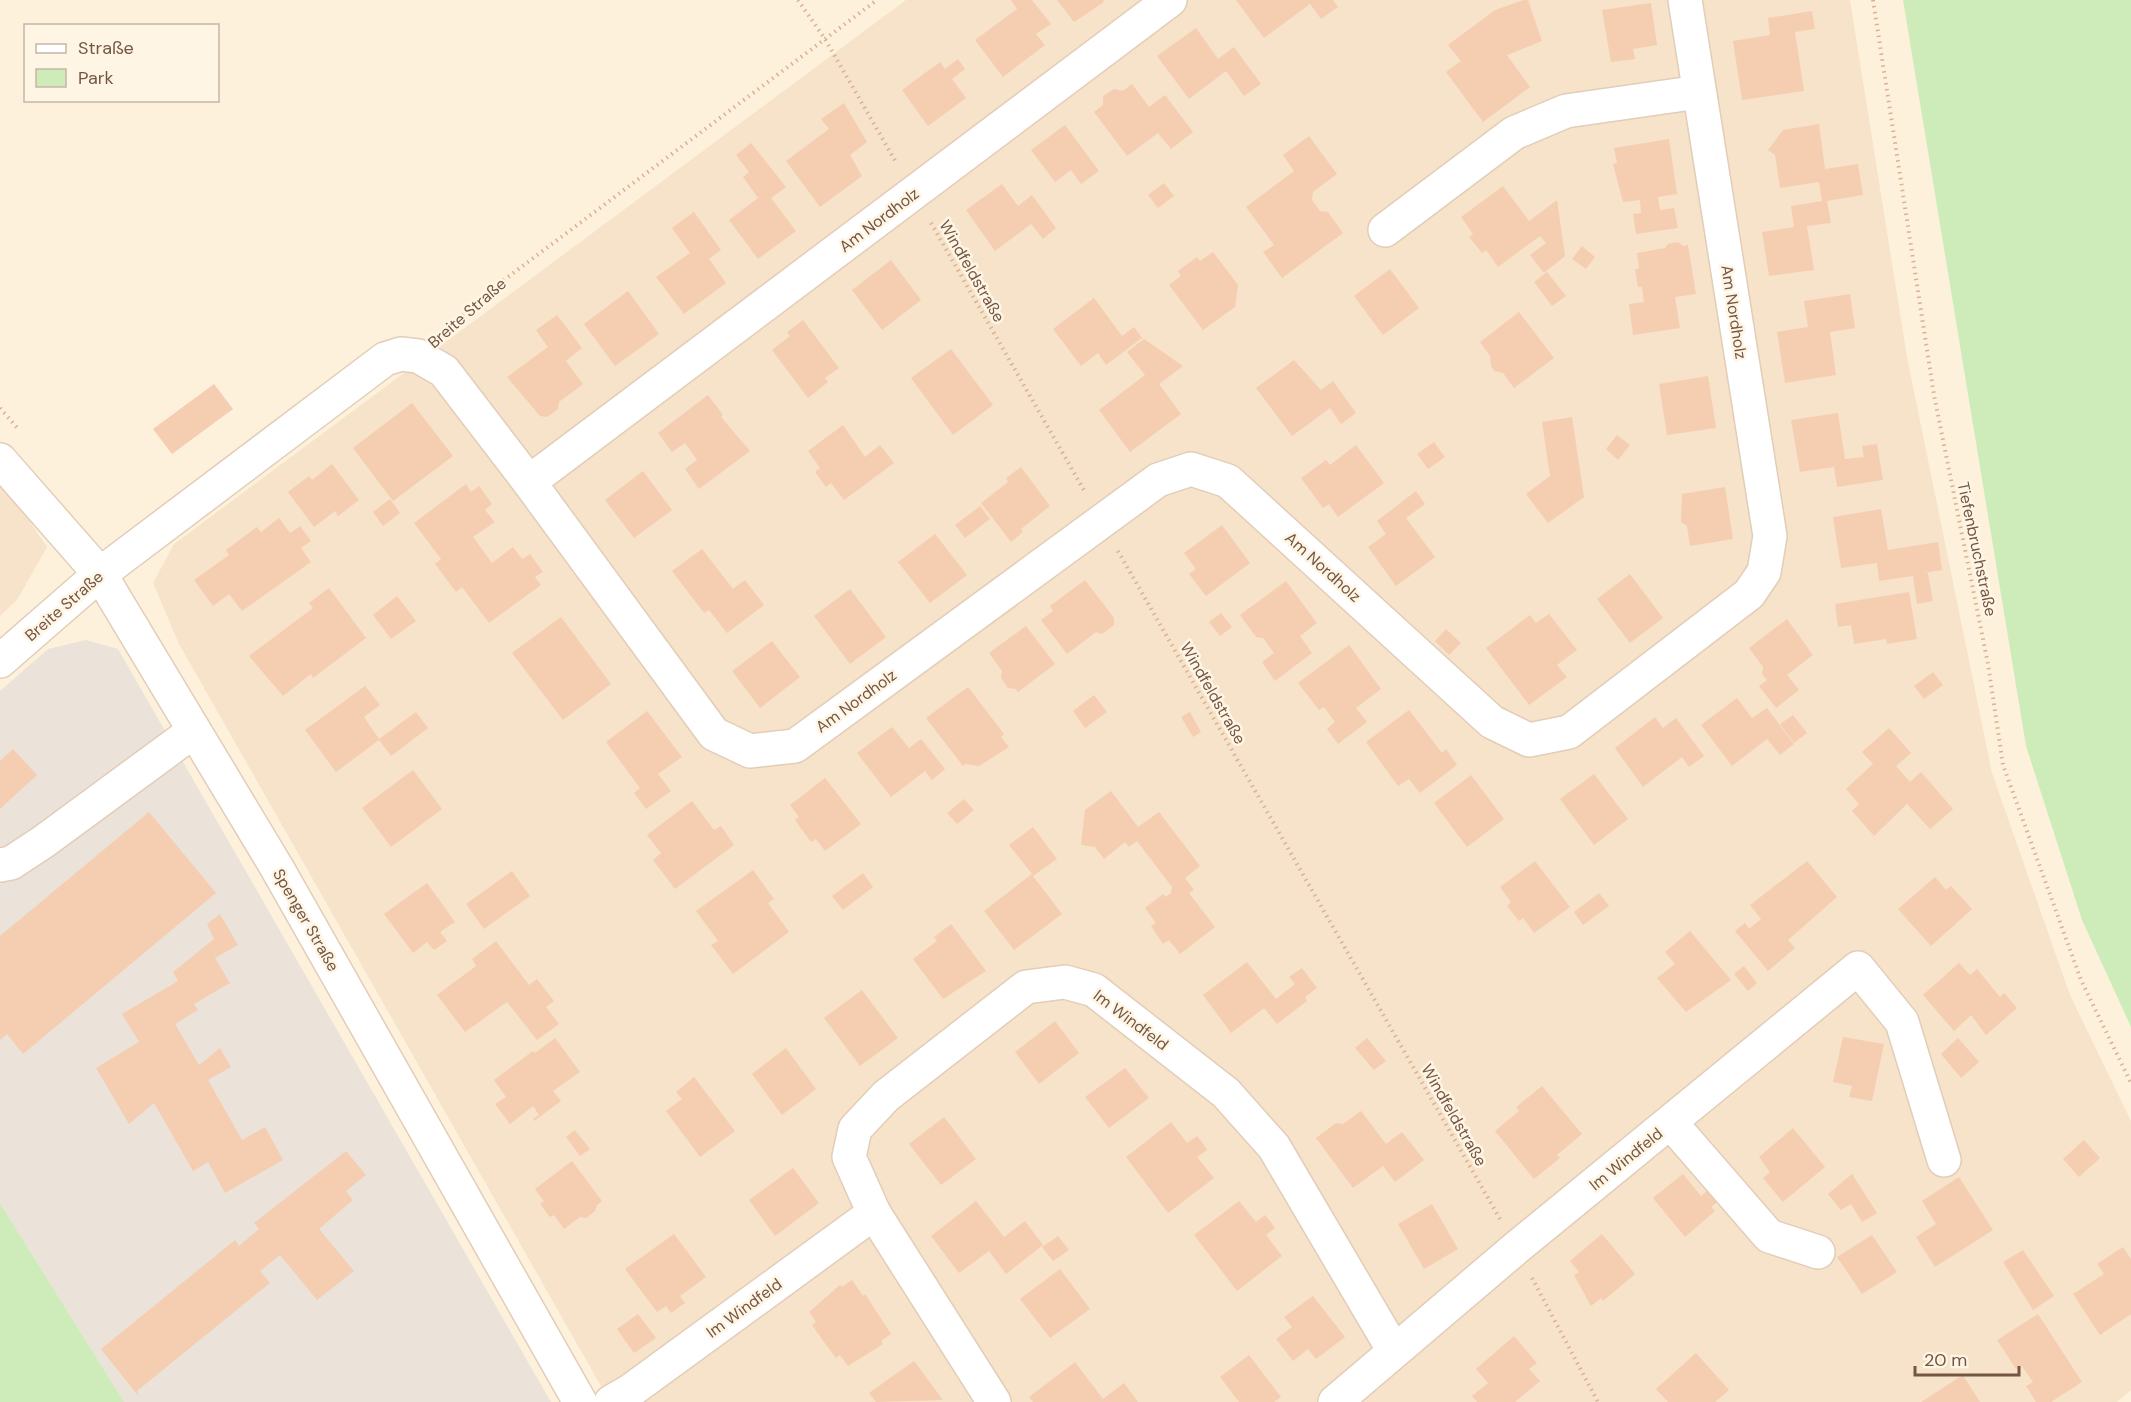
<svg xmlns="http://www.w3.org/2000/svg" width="2131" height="1402" font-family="'DM Sans',sans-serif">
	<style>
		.residential { fill: #f6e3ca }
		.industrial { fill: #ebe2d9 }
		.green { fill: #ceecba }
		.building { fill: #f5ceb2 }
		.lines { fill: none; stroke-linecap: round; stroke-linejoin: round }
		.minor-casing { stroke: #e2cdb8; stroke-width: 36 }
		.path { stroke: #dab196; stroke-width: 4; stroke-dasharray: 1.5 4.5; stroke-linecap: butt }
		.minor { stroke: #fff; stroke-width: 33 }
		.labels { text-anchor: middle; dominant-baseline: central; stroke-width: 5; stroke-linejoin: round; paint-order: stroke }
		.street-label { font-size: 16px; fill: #745644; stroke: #fff5e4 }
	</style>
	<rect width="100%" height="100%" fill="#fef1dc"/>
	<!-- residential -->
	<g class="residential">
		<polygon points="906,0 1850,0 1907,357 1992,773 2070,995 2131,1121 2131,1390 2117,1402 610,1402 179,644 153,583 174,544"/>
		<polygon points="0,478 47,547 17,600 0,616"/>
	</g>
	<!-- industrial -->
	<polygon class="industrial" points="86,640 118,649 551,1402 124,1402 0,1203 0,691 48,649"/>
	<!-- green -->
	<g class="green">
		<polygon points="1903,0 2131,0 2131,1027 2082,920 2026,746"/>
		<polygon points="0,1203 124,1402 0,1402"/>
	</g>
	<!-- building -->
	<g class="building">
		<polygon points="1011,0 1032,0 1051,24 1036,34 1045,45 1003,77 975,40 1017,9"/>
		<polygon points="1057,0 1103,0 1104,2 1074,22"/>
		<polygon points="1236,0 1333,0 1338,7 1321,19 1310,4 1264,38"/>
		<polygon points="1524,0 1528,0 1542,41 1507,55 1530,87 1483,122 1446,72 1461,61 1448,45 1495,10"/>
		<polygon points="1651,3 1657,45 1633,49 1635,59 1611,62 1602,10"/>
		<polygon points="1812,11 1815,29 1795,32 1804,91 1742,100 1733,41 1770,35 1768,18"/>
		<polygon points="1196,28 1218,59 1234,47 1261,84 1244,96 1226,71 1189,99 1157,56"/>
		<polygon points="958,59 965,69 952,79 966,98 928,126 902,90 940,62 945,69"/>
		<polygon points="1132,84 1149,107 1165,95 1193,132 1171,149 1158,133 1127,156 1094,112 1103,105 1103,96 1114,89 1123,91"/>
		<polygon points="844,103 867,142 850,155 862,176 820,207 786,161 829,129 821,119"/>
		<polygon points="1819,124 1825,169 1858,164 1863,195 1827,201 1831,223 1807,226 1814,270 1769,276 1762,232 1794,227 1791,206 1822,201 1819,182 1780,188 1775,155 1768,150 1783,130"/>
		<polygon points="1065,125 1099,171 1081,184 1071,170 1055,182 1031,150"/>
		<polygon points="1309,136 1337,174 1313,192 1312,200 1320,211 1328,212 1343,233 1282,278 1263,252 1274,245 1246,207 1294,171 1283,155"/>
		<polygon points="1669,139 1677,194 1658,197 1660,210 1674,208 1678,228 1636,234 1633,214 1641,213 1640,200 1623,202 1613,164 1617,163 1614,148"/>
		<polygon points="751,143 786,187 771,198 796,231 758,259 729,220 758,198 743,177 749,172 736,155"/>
		<polygon points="1164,183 1174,196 1158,208 1148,195"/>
		<polygon points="1002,184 1018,206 1032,195 1056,228 1043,239 1031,224 995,251 966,210"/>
		<polygon points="1503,186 1529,221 1557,200 1565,256 1544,273 1530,255 1546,243 1540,236 1498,267 1486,250 1482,253 1469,237 1473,234 1461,217"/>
		<polygon points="694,212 721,250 709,259 726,283 684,314 656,277 690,253 672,228"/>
		<polygon points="1678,242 1683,246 1688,245 1696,294 1675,297 1680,328 1633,335 1629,304 1644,302 1642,287 1638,287 1635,269 1639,269 1637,253 1665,248 1668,244"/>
		<polygon points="1582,246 1595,257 1586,269 1572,259"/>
		<polygon points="1213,252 1238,285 1235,307 1203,330 1169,285 1181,276 1178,271 1197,257 1200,261"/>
		<polygon points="891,260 921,300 882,330 852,290"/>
		<polygon points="1390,269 1419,308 1383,335 1354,296"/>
		<polygon points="1547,272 1566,296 1552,306 1534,282"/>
		<polygon points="628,291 659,334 615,366 584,324"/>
		<polygon points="1850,294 1855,328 1830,332 1836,375 1785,383 1777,332 1808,327 1804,301"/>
		<polygon points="1094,298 1122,336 1134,327 1142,338 1106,365 1098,353 1081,366 1053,329"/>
		<polygon points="1519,312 1554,358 1514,388 1503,373 1494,371 1491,366 1490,356 1480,342"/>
		<polygon points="557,315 582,348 566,361 583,384 559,402 558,409 547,417 540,416 507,377 548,347 536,330"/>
		<polygon points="803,320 839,368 825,378 828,382 808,398 772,350 790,336 787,332"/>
		<polygon points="1144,339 1183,366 1159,384 1181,414 1130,452 1099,410 1145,375 1127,352"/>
		<polygon points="951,349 993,405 953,435 911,378"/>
		<polygon points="1294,360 1321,390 1333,381 1356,413 1341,424 1330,408 1292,436 1256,388"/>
		<polygon points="1708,376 1716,428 1667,435 1659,384"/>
		<polygon points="214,384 233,409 172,454 153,429"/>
		<polygon points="708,395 723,415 721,417 750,451 699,489 685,469 697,460 685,443 672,452 658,433"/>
		<polygon points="412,403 453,456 393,501 353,448"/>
		<polygon points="1838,413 1845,459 1864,457 1862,446 1877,444 1883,480 1837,487 1834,467 1800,472 1791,420"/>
		<polygon points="1572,417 1584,497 1548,523 1526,494 1550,476 1542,422"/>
		<polygon points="843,425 865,457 880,445 894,463 844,500 831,483 826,487 815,472 820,468 808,451"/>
		<polygon points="1617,435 1630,445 1618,460 1606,449"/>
		<polygon points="1434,442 1445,457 1428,469 1417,454"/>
		<polygon points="1356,445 1384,483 1338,517 1329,504 1323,508 1301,478 1326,460 1330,465"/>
		<polygon points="332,464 359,500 338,516 335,511 314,527 288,492 309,476 312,480"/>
		<polygon points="1021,467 1050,506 1021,529 1023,532 1011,542 981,503 1008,482 1006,478"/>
		<polygon points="643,471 672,510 634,538 605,500"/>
		<polygon points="466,484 471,492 479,486 492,504 485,510 495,522 473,537 492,563 513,547 522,559 530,554 543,572 535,577 541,585 489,623 462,587 456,592 435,564 441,559 414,523"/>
		<polygon points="1725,487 1733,539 1690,546 1687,526 1681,522 1682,494"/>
		<polygon points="1416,491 1425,504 1406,518 1435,557 1396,586 1368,547 1386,534 1377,521"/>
		<polygon points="390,499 400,513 383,526 373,512"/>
		<polygon points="980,506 990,519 965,538 955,525"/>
		<polygon points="1881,509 1888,550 1938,542 1942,570 1923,573 1928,573 1933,601 1917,604 1913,576 1879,581 1877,563 1841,568 1833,517"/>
		<polygon points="279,518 290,533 300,526 311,541 301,548 311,562 242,611 229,594 213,606 194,580 229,555 226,550 257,527 261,532"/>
		<polygon points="1222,525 1250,563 1206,596 1189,574 1196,569 1184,553"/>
		<polygon points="935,534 967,575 930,603 898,562"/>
		<polygon points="702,549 733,589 745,580 764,605 727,633 709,610 704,613 672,571"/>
		<polygon points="1630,574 1663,618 1630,643 1597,599"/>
		<polygon points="1085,580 1114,618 1114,625 1102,634 1096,632 1067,654 1041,620 1053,611 1050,606"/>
		<polygon points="1286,581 1317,623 1300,636 1312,653 1275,681 1262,662 1274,653 1263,638 1256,637 1240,615"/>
		<polygon points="329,588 366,638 313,678 311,674 283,696 249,656 313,608 309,603"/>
		<polygon points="850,589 886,637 850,664 814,616"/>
		<polygon points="1909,592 1917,639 1887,644 1886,639 1854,644 1851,625 1838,627 1835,604"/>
		<polygon points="397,596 416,621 391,639 373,615"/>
		<polygon points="1221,613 1232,627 1220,636 1209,622"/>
		<polygon points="1549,614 1577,650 1557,665 1567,677 1529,705 1486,648 1530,615 1536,623"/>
		<polygon points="561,617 611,684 563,720 512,653"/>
		<polygon points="1787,619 1813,655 1787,675 1799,690 1776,708 1759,686 1767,680 1762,674 1763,667 1749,648"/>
		<polygon points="1026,626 1055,664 1018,692 1016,689 1008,688 1001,678 1002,671 989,653"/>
		<polygon points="1446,629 1461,643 1449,655 1435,641"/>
		<polygon points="772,641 800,677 760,708 732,671"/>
		<polygon points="1349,645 1381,689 1356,708 1367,722 1338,744 1327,729 1335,722 1324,707 1319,710 1298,683"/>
		<polygon points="1933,672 1943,685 1924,699 1914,686"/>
		<polygon points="365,686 380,705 364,717 379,739 416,712 428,728 391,756 379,740 336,772 305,730"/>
		<polygon points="968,687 1004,734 1001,737 1009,747 979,766 966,764 963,766 926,718"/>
		<polygon points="1094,695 1107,712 1085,728 1073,711"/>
		<polygon points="1737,698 1752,718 1767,708 1794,744 1780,755 1767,739 1732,766 1701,725"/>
		<polygon points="1409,710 1442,753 1446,749 1457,765 1420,793 1409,779 1398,786 1366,742"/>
		<polygon points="647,711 682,757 658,774 671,791 646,809 634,793 640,788 606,742"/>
		<polygon points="1190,712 1201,732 1193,737 1181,717"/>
		<polygon points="1793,715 1807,733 1794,743 1780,724"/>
		<polygon points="1655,717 1663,728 1676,718 1704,756 1689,767 1682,757 1643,787 1615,748"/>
		<polygon points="892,727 909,748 921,739 945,769 932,780 925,771 891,797 857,753"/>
		<polygon points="1889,728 1911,753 1896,766 1910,782 1921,772 1953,809 1930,829 1907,804 1874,836 1852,811 1859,804 1846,789 1873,764 1862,752"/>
		<polygon points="13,749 37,775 0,809 0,761"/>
		<polygon points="413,770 442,809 391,847 362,808"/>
		<polygon points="1594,774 1628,819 1594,845 1560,799"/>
		<polygon points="1471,775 1504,819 1467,847 1434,803"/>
		<polygon points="825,778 861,824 825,851 816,839 811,842 795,820 799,817 790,805"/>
		<polygon points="1111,791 1138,827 1159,812 1200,866 1185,878 1194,890 1189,893 1215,927 1180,954 1169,940 1163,944 1151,926 1156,923 1145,908 1163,894 1166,897 1171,893 1172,887 1137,841 1129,847 1125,842 1104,859 1095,847 1081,845 1085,810"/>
		<polygon points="964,799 974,810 957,824 947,813"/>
		<polygon points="692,801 714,830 721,826 734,845 675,889 653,860 661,853 647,835"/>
		<polygon points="149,812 216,893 23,1054 7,1034 0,1040 0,936"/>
		<polygon points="1033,827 1057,859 1033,876 1062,914 1014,950 984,911 1032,874 1009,845"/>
		<polygon points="1535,861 1570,907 1534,933 1523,918 1519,921 1507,906 1511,902 1500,887"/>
		<polygon points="1807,861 1837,897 1788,940 1795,948 1768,971 1735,931 1745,923 1749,929 1761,919 1750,905"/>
		<polygon points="753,870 774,899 768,903 789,932 733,974 711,945 718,941 696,911"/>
		<polygon points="512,871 530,896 484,929 466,904"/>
		<polygon points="863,873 873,887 843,910 832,896"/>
		<polygon points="1935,877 1946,890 1951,886 1972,909 1931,946 1898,909"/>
		<polygon points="427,883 455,922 440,932 447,941 434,950 427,942 413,953 384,914"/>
		<polygon points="1599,893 1609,906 1583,925 1574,912"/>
		<polygon points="220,914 238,945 215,958 230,983 194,1004 198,1010 175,1024 199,1065 220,1048 231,1067 208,1080 242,1140 265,1127 283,1160 225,1193 208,1162 193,1171 154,1103 129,1124 96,1068 139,1042 122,1014 178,981 173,972 214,939 207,924"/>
		<polygon points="951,924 986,971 943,999 913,959 937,941 934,937"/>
		<polygon points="1690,931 1731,980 1686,1012 1657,978 1675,964 1665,952"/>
		<polygon points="496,941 529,985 537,979 554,1001 546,1007 559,1024 537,1040 507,1002 465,1032 437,995 476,966 472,959"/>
		<polygon points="1247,962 1276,999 1295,984 1289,977 1302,968 1317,988 1305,997 1307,1001 1277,1024 1264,1008 1231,1033 1203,995"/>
		<polygon points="1959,963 1970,975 1977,969 2000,997 2004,993 2017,1008 1986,1035 1971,1015 1954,1031 1923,995"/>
		<polygon points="1744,966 1757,983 1748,991 1734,974"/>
		<polygon points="862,990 898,1038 860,1066 824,1018"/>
		<polygon points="1055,1021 1079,1053 1039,1084 1015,1052"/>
		<polygon points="1843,1037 1884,1044 1872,1101 1849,1097 1852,1086 1833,1082"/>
		<polygon points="555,1038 580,1072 553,1091 561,1101 534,1121 533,1119 539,1115 533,1106 510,1124 495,1104 506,1097 494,1080 533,1051 535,1053"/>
		<polygon points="1367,1038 1386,1061 1374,1070 1355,1048"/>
		<polygon points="1958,1038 1979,1062 1961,1078 1941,1054"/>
		<polygon points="786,1048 816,1089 782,1115 752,1074"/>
		<polygon points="1125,1068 1149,1098 1109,1128 1085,1097"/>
		<polygon points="694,1077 735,1131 700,1157 666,1111 682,1099 676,1092"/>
		<polygon points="1542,1086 1582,1134 1557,1155 1560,1158 1534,1179 1495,1131 1519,1111 1516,1107"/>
		<polygon points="1361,1111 1386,1144 1402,1132 1424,1160 1395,1182 1383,1166 1353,1188 1316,1138 1336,1123 1343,1124"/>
		<polygon points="944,1117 976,1159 941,1185 909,1144"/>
		<polygon points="1171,1122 1187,1143 1197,1136 1202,1142 1207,1150 1197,1157 1214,1178 1168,1213 1126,1157"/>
		<polygon points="1793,1128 1825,1167 1783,1202 1763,1178 1770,1172 1759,1157"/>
		<polygon points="575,1130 590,1149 580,1156 566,1137"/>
		<polygon points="2084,1140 2100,1158 2079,1177 2063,1159"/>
		<polygon points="346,1151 366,1175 346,1191 353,1200 319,1229 354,1271 317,1300 280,1255 260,1271 270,1283 137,1391 139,1397 101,1349 235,1240 239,1246 259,1229 254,1223"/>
		<polygon points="572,1161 602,1201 597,1205 595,1211 586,1218 580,1217 564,1229 554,1215 550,1217 540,1204 544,1201 535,1189"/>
		<polygon points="793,1168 819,1203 775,1236 749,1200"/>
		<polygon points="1683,1174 1701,1196 1713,1186 1723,1198 1711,1207 1715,1211 1685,1237 1653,1198"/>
		<polygon points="1852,1174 1877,1213 1862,1222 1851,1204 1841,1210 1828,1194"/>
		<polygon points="1959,1177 1993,1230 1935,1267 1916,1237 1936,1224 1922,1201"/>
		<polygon points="976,1201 1004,1237 1025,1221 1043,1245 1006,1274 989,1251 959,1273 931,1236"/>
		<polygon points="1239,1201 1256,1222 1265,1215 1270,1221 1275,1228 1266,1235 1282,1256 1237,1291 1194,1235"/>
		<polygon points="1432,1204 1458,1249 1424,1269 1398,1224"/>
		<polygon points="674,1234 706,1277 680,1296 685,1303 671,1313 666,1306 657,1312 625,1269"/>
		<polygon points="1602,1234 1635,1274 1603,1301 1601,1298 1591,1306 1574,1275 1579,1272 1570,1261"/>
		<polygon points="1872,1235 1897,1272 1862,1294 1837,1257"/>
		<polygon points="1058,1236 1069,1250 1053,1261 1042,1247"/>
		<polygon points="2123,1247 2131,1259 2131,1314 2100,1335 2073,1294 2104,1274 2097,1264"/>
		<polygon points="2023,1250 2054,1296 2033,1310 2003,1262"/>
		<polygon points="1060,1269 1090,1309 1050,1338 1020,1299"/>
		<polygon points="852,1280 863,1296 865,1294 891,1334 881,1341 883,1344 848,1366 840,1355 836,1358 824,1342 812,1325 816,1322 809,1312 840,1285 842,1287"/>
		<polygon points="1313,1296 1345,1337 1316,1359 1308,1349 1293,1361 1276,1339 1292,1327 1284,1317"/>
		<polygon points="638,1314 656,1338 634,1353 617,1329"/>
		<polygon points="2038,1314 2082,1382 2051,1402 2036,1402 2026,1386 2033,1382 2022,1366 2016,1369 1997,1340"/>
		<polygon points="1514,1336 1537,1363 1529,1369 1540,1381 1515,1402 1477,1402 1472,1396 1488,1383 1476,1369"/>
		<polygon points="1696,1353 1729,1390 1715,1402 1668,1402 1656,1389"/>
		<polygon points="1249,1355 1281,1397 1274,1402 1239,1402 1220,1377"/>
		<polygon points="914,1361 943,1400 876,1402 869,1393"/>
		<polygon points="1075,1362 1103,1399 1124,1383 1138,1402 1033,1402 1029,1397"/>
		<polygon points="1963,1375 1980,1402 1921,1402"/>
	</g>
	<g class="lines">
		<!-- minor casing -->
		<g class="minor-casing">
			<g id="minor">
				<polyline points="1385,230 1514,133 1566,111 1699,92"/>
				<polyline points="0,460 100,574 277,868 580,1402"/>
				<polyline points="529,482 1170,0"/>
				<polyline points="0,661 100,574 385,359 401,354 418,356 444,371 529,482 714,734 750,751 795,746 1158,480 1191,469 1228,481 1492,722 1529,740 1569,732 1749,594 1764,572 1770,536 1685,0"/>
				<polyline points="0,865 11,863 43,842 194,731"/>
				<polyline points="1671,1123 1769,1236 1818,1252"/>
				<polyline points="874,1213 849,1157 855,1129 886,1096 1026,987 1065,982 1094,990 1226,1093 1274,1147 1394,1351"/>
				<polyline points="611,1402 630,1391 874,1213 994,1402"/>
				<polyline points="1335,1402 1516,1248 1858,968 1902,1022 1944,1160"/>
			</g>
		</g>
		<!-- path -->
		<g class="path">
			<polyline points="798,0 825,39 897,164"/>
			<polyline points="1873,0 1934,395 1988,664 2003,765 2081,980 2131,1083"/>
			<polyline points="931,223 1085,492"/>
			<polyline points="445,332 492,289 877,0"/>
			<polyline points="0,408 19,430"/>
			<polyline points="1118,551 1500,1219"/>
			<polyline points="1532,1278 1598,1402"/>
		</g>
		<!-- minor -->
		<use href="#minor" class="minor"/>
	</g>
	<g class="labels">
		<!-- street labels -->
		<g class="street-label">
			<text transform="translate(879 220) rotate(-37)">Am Nordholz</text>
			<text transform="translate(972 271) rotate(60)">Windfeldstraße</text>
			<text transform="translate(1734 312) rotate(81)">Am Nordholz</text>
			<text transform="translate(467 313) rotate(-41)">Breite Straße</text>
			<text transform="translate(1977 549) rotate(78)">Tiefenbruchstraße</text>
			<text transform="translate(1323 567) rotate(42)">Am Nordholz</text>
			<text transform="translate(64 606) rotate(-41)">Breite Straße</text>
			<text transform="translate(1213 693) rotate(60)">Windfeldstraße</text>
			<text transform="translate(856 701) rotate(-36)">Am Nordholz</text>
			<text transform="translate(306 920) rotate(60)">Spenger Straße</text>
			<text transform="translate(1131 1020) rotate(37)">Im Windfeld</text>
			<text transform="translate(1454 1115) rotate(60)">Windfeldstraße</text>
			<text transform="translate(1626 1159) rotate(-39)">Im Windfeld</text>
			<text transform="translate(744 1308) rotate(-36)">Im Windfeld</text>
		</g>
	</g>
	<!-- legend -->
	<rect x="24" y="24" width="195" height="78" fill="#fff5e4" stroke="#c7b5a4" stroke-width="1.5"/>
	<rect x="36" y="44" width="30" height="9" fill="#ffffff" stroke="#c7b5a4" stroke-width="1.5"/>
	<text x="78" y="54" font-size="18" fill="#745644">Straße</text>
	<rect x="36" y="69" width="30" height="18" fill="#ceecba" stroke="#c7b5a4" stroke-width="1.5"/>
	<text x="78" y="84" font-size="18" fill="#745644">Park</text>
	<!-- scale -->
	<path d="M1915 1366v9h104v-9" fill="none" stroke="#745644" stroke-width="3"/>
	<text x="1924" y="1366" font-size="18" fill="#745644" stroke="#fff5e4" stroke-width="4.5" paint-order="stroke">20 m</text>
</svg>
